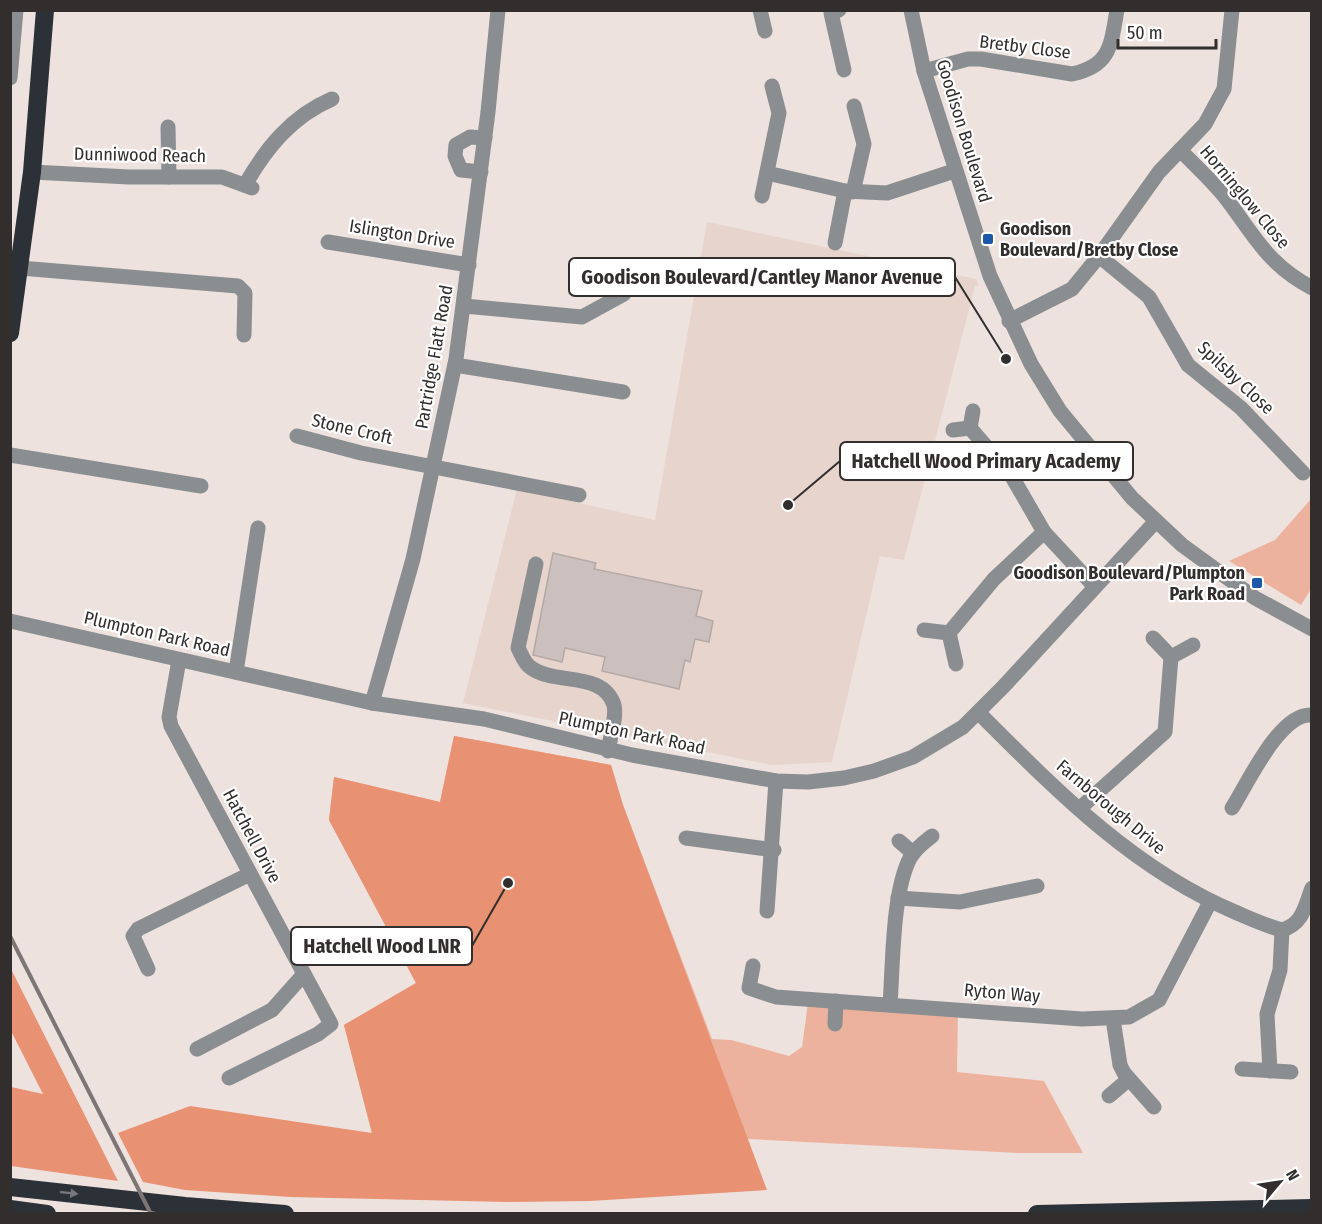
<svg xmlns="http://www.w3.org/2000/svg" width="1322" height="1224" font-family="'Fira Sans Condensed',sans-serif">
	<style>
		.built { fill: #e7d4cd }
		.green { fill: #ecb29e }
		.forest { fill: #e99173 }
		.building { fill: #cbc0bd; stroke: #b4a9a6; stroke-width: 1.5 }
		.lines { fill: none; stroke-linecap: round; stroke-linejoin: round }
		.minor { stroke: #8b8e91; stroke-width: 15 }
		.highway { stroke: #2c3037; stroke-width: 18 }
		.rail { stroke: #7d7674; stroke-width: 4 }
		.oneway { fill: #76787d }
		.poi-dot { fill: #1b58a9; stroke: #fff; stroke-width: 2 }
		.labels { text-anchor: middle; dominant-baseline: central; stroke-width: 4.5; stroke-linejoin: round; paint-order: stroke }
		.street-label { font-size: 18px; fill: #322e2d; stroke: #fff }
		.poi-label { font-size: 18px; font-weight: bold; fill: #322e2d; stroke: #fff; text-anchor: start }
		.leader { fill: none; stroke: #322e2d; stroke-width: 2 }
		.callout-dot { fill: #322e2d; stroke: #fff; stroke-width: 2 }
		.callout { fill: #fff; stroke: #322e2d; stroke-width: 2 }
		.callout-label { font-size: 20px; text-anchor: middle; font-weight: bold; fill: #322e2d }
	</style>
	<rect width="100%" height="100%" fill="#ede2de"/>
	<!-- built -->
	<polygon class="built" points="707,222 976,279 979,286 975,286 904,560 880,556 832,762 772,765 463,703 517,489 655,520"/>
	<!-- green -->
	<g class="green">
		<polygon points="1311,499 1311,589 1301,605 1229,561 1275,540"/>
		<polygon points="454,736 611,765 623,805 712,1039 731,1040 789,1056 802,1047 808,1003 958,1008 957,1072 1044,1081 1083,1153 1018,1153 749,1139 372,1134 344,1025 416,983 329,820 334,777 440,802"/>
	</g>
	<!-- forest -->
	<g class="forest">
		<polygon points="454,736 611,765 623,805 767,1190 590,1201 506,1202 290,1197 185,1190 143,1182 118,1133 190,1106 372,1133 344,1025 416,983 329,820 334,777 440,802"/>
		<polygon points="10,969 11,969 118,1181 11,1166 11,1087 43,1094 11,1031"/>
	</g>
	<!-- building -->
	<polygon class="building" points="553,553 596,563 594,569 702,591 696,616 713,621 709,642 695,639 690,662 685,660 679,689 602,671 605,657 565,648 562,662 533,655"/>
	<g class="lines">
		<!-- minor -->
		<g class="minor">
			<polyline points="760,10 765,31"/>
			<polyline points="839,10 831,13 844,70"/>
			<polyline points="911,10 924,71 990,276 1031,364 1060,411 1132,498 1182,545 1255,598 1312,629"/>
			<path d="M 924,71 L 968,59 L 981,59 L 1072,74 C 1111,66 1111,44 1117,10"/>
			<polyline points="10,78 16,10"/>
			<polyline points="168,127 169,177"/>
			<path d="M 1180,150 C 1195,165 1211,180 1225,197 C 1255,236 1266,263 1312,288"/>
			<polyline points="32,172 129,177 222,177 252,188"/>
			<polyline points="481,172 461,170 455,156 456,145 470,137 485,138"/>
			<polyline points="767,173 845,191 887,193 954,171"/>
			<path d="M 245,185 C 266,148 292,116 332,99"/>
			<polyline points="853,192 864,144 854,106"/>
			<polyline points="762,196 779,113 772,86"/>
			<polyline points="328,242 469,265"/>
			<polyline points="835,243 845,191"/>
			<polyline points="1099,256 1149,297 1188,365 1241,408 1303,473"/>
			<polyline points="20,268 238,286 245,293 244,335"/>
			<polyline points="464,306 582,317 624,294 627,274"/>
			<polyline points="1009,321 1072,289 1099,256 1159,172 1205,124 1224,89 1232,10"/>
			<polyline points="455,365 623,392"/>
			<polyline points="970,428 1011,475 1044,532 1095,587"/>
			<polyline points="953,430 970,428 973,411"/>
			<polyline points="297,436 361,453 579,495"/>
			<polyline points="10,455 201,486"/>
			<path d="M 536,564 L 518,648 C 521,653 524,663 530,667 C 554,686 603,670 614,705 C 617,717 610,738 608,751"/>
			<polyline points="10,621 372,703 484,719 632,755 776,781 808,782 844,778 874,771 913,757 963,727 1004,686 1156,521"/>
			<polyline points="924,630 949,633 956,664"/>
			<polyline points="949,633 994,579 1044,532"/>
			<polyline points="1153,638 1171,657 1193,645"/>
			<polyline points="179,660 169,717 171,726 331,1024 318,1034 229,1078"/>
			<polyline points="236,672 258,528"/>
			<polyline points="372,703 413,559 456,359 488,112 498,10"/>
			<path d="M 979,713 C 1056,790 1133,869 1235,912 C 1251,919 1266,926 1282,930 C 1303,924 1305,906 1312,888"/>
			<path d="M 1232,808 C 1248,783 1280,712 1312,715"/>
			<polyline points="1079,809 1165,732 1171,657"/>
			<polyline points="686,838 774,850"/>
			<polyline points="899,841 913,853"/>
			<polyline points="898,898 960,902 1037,886"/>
			<polyline points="767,911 776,781"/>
			<polyline points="753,966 749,988 776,997 1082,1019 1129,1017 1159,1000 1210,902"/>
			<polyline points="148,969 133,936 138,929 250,874"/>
			<path d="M 890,1005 C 893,965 892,893 910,858 C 915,849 924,842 932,836"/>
			<polyline points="1113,1019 1120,1065 1124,1073 1154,1107"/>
			<polyline points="835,1024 836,1001"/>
			<polyline points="197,1049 272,1010 304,974"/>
			<polyline points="1242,1069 1291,1072"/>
			<polyline points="1270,1071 1267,1014 1280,970 1282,930"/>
			<polyline points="1109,1096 1129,1079"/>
		</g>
		<!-- highway -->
		<g class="highway">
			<polyline points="10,333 32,172 45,10"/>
			<polyline points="10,1187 185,1206 285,1214"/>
			<polyline points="10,1209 47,1214"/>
			<polyline points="1037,1214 1312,1208"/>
		</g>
		<!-- rail -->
		<polyline class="rail" points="10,936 151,1214"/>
	</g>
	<!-- one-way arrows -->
	<defs><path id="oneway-solid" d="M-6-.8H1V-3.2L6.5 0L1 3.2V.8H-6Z" transform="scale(1.5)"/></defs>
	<use class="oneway" href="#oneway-solid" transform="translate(69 1193) rotate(6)"/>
	<!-- markers -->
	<g class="poi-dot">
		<rect x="982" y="233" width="12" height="12" rx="3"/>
		<rect x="1251" y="577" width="12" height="12" rx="3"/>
	</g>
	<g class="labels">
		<!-- street labels -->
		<g class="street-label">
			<text transform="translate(1025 47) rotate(7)">Bretby Close</text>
			<text transform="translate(964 131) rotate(73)">Goodison Boulevard</text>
			<text transform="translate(140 155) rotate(1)">Dunniwood Reach</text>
			<text transform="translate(1245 197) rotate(50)">Horninglow Close</text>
			<text transform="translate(402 234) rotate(9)">Islington Drive</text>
			<text transform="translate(434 357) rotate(-80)">Partridge Flatt Road</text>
			<text transform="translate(1236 378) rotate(43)">Spilsby Close</text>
			<text transform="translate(352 429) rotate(13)">Stone Croft</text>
			<text transform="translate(157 634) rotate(13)">Plumpton Park Road</text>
			<text transform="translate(632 733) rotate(12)">Plumpton Park Road</text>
			<text transform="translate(1111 807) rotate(40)">Farnborough Drive</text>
			<text transform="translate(252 836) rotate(62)">Hatchell Drive</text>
			<text transform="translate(1002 993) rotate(5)">Ryton Way</text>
		</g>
		<!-- poi labels -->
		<g class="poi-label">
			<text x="1000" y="229">Goodison<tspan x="1000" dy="21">Boulevard/Bretby Close</tspan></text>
			<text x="1245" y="573" text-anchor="end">Goodison Boulevard/Plumpton<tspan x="1245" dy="21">Park Road</tspan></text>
		</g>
	</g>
	<!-- callouts -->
	<path class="leader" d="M1006 359L955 277M788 505L840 461M508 883L472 946"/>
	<g class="callout-dot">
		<circle cx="1006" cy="359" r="6"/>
		<circle cx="788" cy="505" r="6"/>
		<circle cx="508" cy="883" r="6"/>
	</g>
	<g class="callout">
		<rect x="569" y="258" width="386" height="38" rx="6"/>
		<rect x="840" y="442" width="293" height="38" rx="6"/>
		<rect x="291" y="927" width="181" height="38" rx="6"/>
	</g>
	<g class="callout-label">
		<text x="762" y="284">Goodison Boulevard/Cantley Manor Avenue</text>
		<text x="986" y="468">Hatchell Wood Primary Academy</text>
		<text x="382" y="953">Hatchell Wood LNR</text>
	</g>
	<!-- border -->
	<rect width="1322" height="1224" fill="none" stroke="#322e2d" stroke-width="24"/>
	<!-- north arrow -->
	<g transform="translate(1280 1182) rotate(61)" stroke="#ffffff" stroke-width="4.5" paint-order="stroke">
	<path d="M0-4.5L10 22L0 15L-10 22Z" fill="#322e2d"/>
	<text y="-9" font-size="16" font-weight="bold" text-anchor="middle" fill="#322e2d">N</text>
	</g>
	<!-- scale -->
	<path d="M1118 39v9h98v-9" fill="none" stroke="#322e2d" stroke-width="3"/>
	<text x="1127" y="39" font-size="18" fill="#322e2d" stroke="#ffffff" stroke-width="4.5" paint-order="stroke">50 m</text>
</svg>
